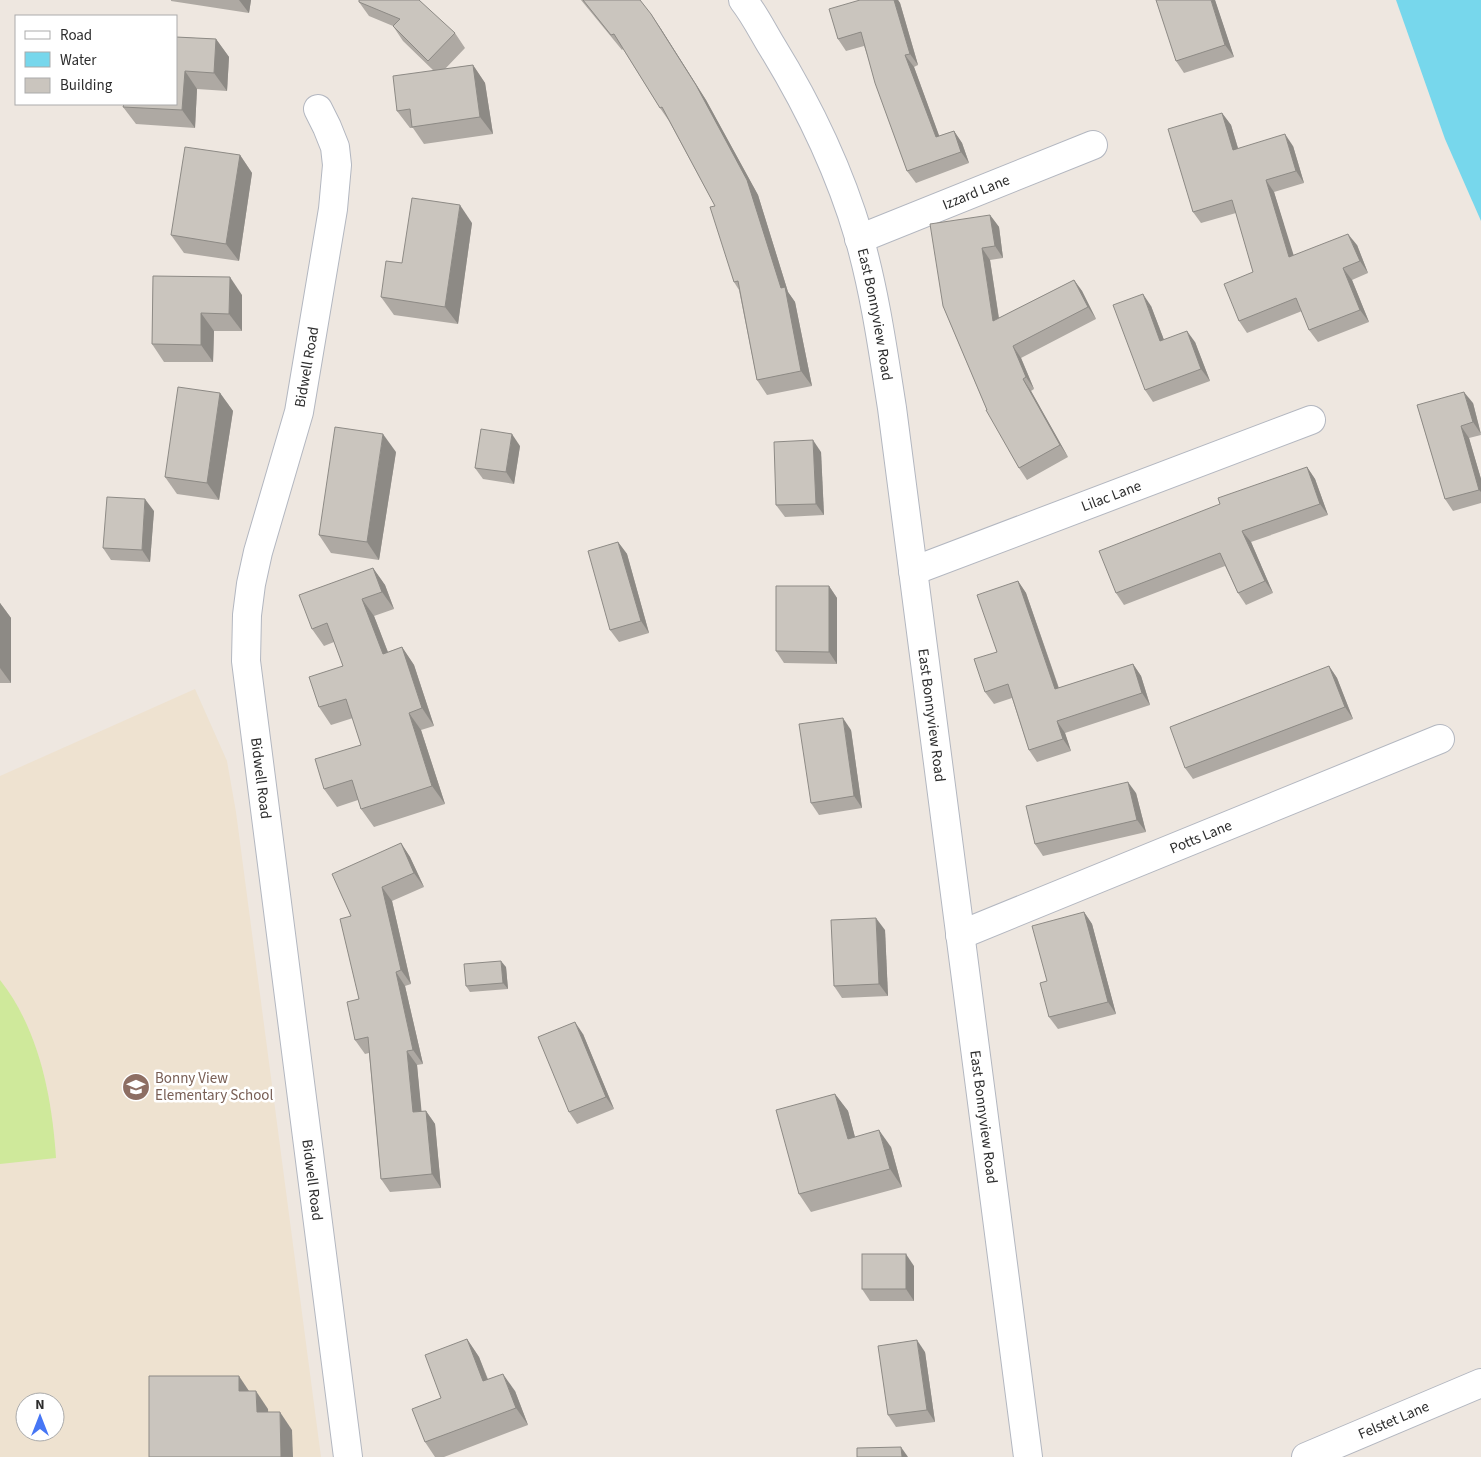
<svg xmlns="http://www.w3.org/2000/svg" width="1481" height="1457" font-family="'Source Sans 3',sans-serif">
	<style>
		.education { fill: #eee2d0; fill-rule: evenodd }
		.pitch { fill: #cfe99b }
		.water { fill: #77d7ec }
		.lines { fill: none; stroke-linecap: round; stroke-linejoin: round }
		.minor-casing { stroke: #b3b7c0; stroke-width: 30 }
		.minor { stroke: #fff; stroke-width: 28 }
		.wall { fill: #aea9a3 }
		.shaded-wall { fill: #8d8a85 }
		.building { fill: #cac5be; stroke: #8d8a85 }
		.labels { text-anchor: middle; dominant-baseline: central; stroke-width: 5; stroke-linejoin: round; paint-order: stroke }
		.street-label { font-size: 15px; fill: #2d2d2d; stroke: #fff }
		.education-label { font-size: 15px; fill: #785e54; stroke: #fff; text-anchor: start }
	</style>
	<rect width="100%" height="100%" fill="#eee7e0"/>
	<!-- education -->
	<path class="education" d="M 195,689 L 227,761 L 236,812 L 321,1457 L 0,1457 L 0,776 ZM 25,1402 L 55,1402 L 55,1432 L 25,1432 Z"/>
	<!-- pitch -->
	<path class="pitch" d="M 0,980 C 39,1029 52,1097 56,1158 L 0,1164 Z"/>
	<!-- water -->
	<polygon class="water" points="1396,0 1481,0 1481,221 1445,139"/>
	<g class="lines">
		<!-- minor casing -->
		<g class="minor-casing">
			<g id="minor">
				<path id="s1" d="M 743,0 C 754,14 762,30 771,45 C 808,105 839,169 859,237 C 875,293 883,351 892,408 L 1028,1457"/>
				<path id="s2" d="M 318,109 L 327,127 L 335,147 L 337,165 L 333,209 L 299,412 L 258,552 L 251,584 L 247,615 L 246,661 L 348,1457"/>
				<path id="s3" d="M 859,239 L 1093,145"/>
				<path id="s4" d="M 913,571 L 1311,420"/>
				<path id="s5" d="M 960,935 L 1440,739"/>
				<path id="s6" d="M 1306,1457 L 1481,1383"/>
			</g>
		</g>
		<!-- minor -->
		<use href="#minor" class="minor"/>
	</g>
	<!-- wall -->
	<g class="wall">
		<polygon points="171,0 251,0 249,13 171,1"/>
		<polygon points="581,0 640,0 661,29 706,100 758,195 788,292 795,302 812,386 767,395 757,380 739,290 734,282 715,206 669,121 660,108 623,49 622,50"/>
		<polygon points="860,0 898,0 900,3 918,65 914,67 939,136 954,131 962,143 969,163 916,183 907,171 864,46 846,51 838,39"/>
		<polygon points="1215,0 1234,57 1184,73 1176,61"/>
		<polygon points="359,2 455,33 465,48 445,69 473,65 485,83 493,134 424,144 413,128 410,128 397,111 434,71 403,41 393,26 369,16"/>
		<polygon points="176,37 216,39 229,57 227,91 197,89 195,128 136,124 123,107"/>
		<polygon points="1222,113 1231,125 1238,148 1293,146 1304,183 1274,192 1293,256 1357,245 1368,273 1352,280 1369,322 1318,342 1309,330 1302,311 1247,333 1239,321 1253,272 1236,213 1201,223 1193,212"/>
		<polygon points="240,155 252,173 239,261 184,253 171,235"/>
		<polygon points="990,215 999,227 1003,258 990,260 999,318 1074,280 1082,291 1096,319 1021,358 1034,389 1031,391 1068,457 1027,480 1019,468 987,410 943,306"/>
		<polygon points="472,223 458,324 394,315 381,297 402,263"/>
		<polygon points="153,276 242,295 242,331 214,331 213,362 164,362 152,344"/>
		<polygon points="1151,306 1164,340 1195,342 1210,381 1153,402 1145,390"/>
		<polygon points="220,393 233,411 219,500 177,494 165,477"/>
		<polygon points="1473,403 1481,435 1469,438 1481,479 1481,503 1453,511 1445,499 1417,405"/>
		<polygon points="520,446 514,484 483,479 475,468"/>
		<polygon points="396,452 379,560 331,553 319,535"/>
		<polygon points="821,452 824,515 785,517 776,505"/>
		<polygon points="1307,467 1315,479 1328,515 1251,542 1273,593 1246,605 1238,593 1225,566 1124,605 1116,593 1220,504"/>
		<polygon points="154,511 150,562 111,560 103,548"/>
		<polygon points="618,542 627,554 649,633 619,642 610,630"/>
		<polygon points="373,568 385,585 394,609 374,616 388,652 402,647 414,665 434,726 421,730 445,804 374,827 361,809 358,800 337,807 324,789 361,745 353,718 331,725 319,707 343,666 334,642 324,646 312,629"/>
		<polygon points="1018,581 1026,593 1059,688 1133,664 1141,676 1150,705 1065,733 1071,751 1037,762 1029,750 1012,698 994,704 985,692"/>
		<polygon points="829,586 837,598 837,664 784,663 776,651"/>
		<polygon points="0,603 11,618 11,683 0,683"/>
		<polygon points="1329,666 1337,678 1353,719 1193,779 1185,768"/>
		<polygon points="851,730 862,808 819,815 811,803"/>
		<polygon points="1136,793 1146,832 1043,856 1035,844"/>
		<polygon points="401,843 410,857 424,887 392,901 411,984 405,986 423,1064 417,1065 421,1111 426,1111 435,1124 441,1188 390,1192 381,1179 369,1053 365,1054 355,1040 359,999 351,916"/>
		<polygon points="1084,912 1092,924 1116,1014 1058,1029 1049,1017 1047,981"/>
		<polygon points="885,930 888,996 842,998 834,986"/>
		<polygon points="506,967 508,989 470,992 466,986"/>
		<polygon points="583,1034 614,1109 577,1124 569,1112"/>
		<polygon points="835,1094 848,1111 855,1137 891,1147 902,1187 811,1212 799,1194"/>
		<polygon points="914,1266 914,1301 870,1301 862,1289"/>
		<polygon points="467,1339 479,1357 488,1379 515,1391 528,1425 444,1457 435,1457 425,1442 441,1398"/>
		<polygon points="925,1352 935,1422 896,1427 888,1415"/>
	</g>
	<!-- shaded-wall -->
	<g class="shaded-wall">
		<polygon points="239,0 251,0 249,13"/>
		<polygon points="894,0 898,0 900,3 918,65 910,54"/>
		<polygon points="1211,0 1215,0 1234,57 1225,45"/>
		<polygon points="651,14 661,29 706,100 758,195 788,292 795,302 812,386 801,371"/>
		<polygon points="216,39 229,57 227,91 214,73"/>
		<polygon points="905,55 914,67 944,149 936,137"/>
		<polygon points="473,65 485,83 493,134 480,117"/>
		<polygon points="185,71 197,89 195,128 182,110"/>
		<polygon points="1222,113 1231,125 1242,162 1233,150"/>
		<polygon points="954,131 962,143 969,163 961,152"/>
		<polygon points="1285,134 1293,146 1304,183 1296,171"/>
		<polygon points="240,155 252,173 239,261 226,244"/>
		<polygon points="1266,180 1274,192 1298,269 1289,257"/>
		<polygon points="460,205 472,223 458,324 445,307"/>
		<polygon points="990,215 999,227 1003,258 995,246"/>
		<polygon points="1348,234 1357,245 1368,273 1360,261"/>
		<polygon points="982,248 990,260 1001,333 993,321"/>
		<polygon points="1343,268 1352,280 1369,322 1360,310"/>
		<polygon points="230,277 242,295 242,331 229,314"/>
		<polygon points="1074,280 1082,291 1096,319 1088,307"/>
		<polygon points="1143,294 1151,306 1169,353 1160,341"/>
		<polygon points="201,313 214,331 213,362 201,345"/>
		<polygon points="1187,331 1195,342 1210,381 1201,369"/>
		<polygon points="1013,346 1021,358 1034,389 1026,377"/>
		<polygon points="1023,379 1031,391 1068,457 1060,445"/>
		<polygon points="1464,392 1473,403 1481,434 1473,422"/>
		<polygon points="220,393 233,411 219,500 207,483"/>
		<polygon points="1461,426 1469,438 1481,479 1481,492 1479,490"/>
		<polygon points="383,434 396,452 379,560 367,542"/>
		<polygon points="512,434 520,446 514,484 506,472"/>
		<polygon points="813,440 821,452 824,515 816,504"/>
		<polygon points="1307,467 1315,479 1328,515 1320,504"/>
		<polygon points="145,499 154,511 150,562 142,550"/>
		<polygon points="1242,531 1251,542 1273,593 1265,581"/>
		<polygon points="618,542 627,554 649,633 641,621"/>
		<polygon points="373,568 385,585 394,609 382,592"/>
		<polygon points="1018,581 1026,593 1063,701 1055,689"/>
		<polygon points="829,586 837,598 837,664 829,652"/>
		<polygon points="362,599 374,616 395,671 383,654"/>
		<polygon points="0,603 11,618 11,683 0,668"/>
		<polygon points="402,647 414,665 434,726 422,708"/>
		<polygon points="1133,664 1141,676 1150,705 1142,693"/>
		<polygon points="1329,666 1337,678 1353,719 1345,707"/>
		<polygon points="409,713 421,730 445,804 432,786"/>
		<polygon points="843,718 851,730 862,808 854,796"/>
		<polygon points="1057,721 1065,733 1071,751 1063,739"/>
		<polygon points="1128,782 1136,793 1146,832 1137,820"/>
		<polygon points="401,843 410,857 424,887 414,873"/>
		<polygon points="382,887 392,901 411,984 401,970"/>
		<polygon points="1084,912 1092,924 1116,1014 1108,1002"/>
		<polygon points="876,918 885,930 888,996 879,984"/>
		<polygon points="501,961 506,967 508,989 503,983"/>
		<polygon points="396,972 405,986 423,1064 413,1050"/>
		<polygon points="575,1022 583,1034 614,1109 606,1097"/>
		<polygon points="407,1051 417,1065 423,1126 413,1112"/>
		<polygon points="835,1094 848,1111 860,1156 848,1139"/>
		<polygon points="426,1111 435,1124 441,1188 432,1174"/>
		<polygon points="879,1130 891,1147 902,1187 890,1169"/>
		<polygon points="906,1254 914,1266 914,1301 906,1289"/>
		<polygon points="467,1339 479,1357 495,1399 483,1381"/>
		<polygon points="917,1340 925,1352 935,1422 927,1410"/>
		<polygon points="503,1374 515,1391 528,1425 516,1408"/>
		<polygon points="239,1376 251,1394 239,1391"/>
		<polygon points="256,1391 268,1409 269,1430 257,1412"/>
		<polygon points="280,1412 292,1430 293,1457 281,1457"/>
		<polygon points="901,1447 908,1457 902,1457"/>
	</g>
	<!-- building -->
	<g class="building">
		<polygon points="359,0 419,0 455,33 428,61 393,26 400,19 359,2"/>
		<polygon points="583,0 640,0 651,14 696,85 747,180 781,288 785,287 801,371 757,380 738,281 734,282 710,207 715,206 662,107 660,108 614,34 611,35"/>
		<polygon points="860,0 894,0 910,54 905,55 936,137 954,131 961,152 907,171 875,83 861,32 838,39 829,9"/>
		<polygon points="1156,0 1211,0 1225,45 1176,61"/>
		<polygon points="176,37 216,39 214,73 185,71 182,110 123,107 124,104 176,104"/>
		<polygon points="473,65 480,117 412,127 410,109 397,111 393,76"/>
		<polygon points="1222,113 1233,150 1285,134 1296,171 1266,180 1289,257 1348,234 1360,261 1343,268 1360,310 1309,330 1296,298 1239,321 1224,284 1253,272 1232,200 1193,212 1168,129"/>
		<polygon points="185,147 240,155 226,244 171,235"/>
		<polygon points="412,198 460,205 445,307 381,297 386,261 402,263"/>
		<polygon points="990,215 995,246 982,248 993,321 1074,280 1088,307 1013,346 1026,377 1023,379 1060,445 1019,468 986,410 987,410 943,306 930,224"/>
		<polygon points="153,276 230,277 229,314 201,313 201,345 152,344"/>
		<polygon points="1143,294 1160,341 1187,331 1201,369 1145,390 1113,305"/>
		<polygon points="178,387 220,393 207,483 165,477"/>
		<polygon points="1464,392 1473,422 1461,426 1479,490 1445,499 1417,405"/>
		<polygon points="335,427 383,434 367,542 319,535"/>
		<polygon points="481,429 512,434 506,472 475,468"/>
		<polygon points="813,440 816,504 776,505 774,442"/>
		<polygon points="1307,467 1320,504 1242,531 1265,581 1238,593 1220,553 1116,593 1099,551 1220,504 1218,498"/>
		<polygon points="107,497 145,499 142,550 103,548"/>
		<polygon points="618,542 641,621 610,630 588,551"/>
		<polygon points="373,568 382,592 362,599 383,654 402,647 422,708 409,713 432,786 361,809 352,780 324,789 315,759 361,745 346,699 319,707 309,677 343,666 327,623 312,629 299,595"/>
		<polygon points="1018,581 1055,689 1133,664 1142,693 1057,721 1063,739 1029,750 1008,684 985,692 974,659 997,652 977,595"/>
		<polygon points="776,586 829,586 829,652 776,651"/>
		<polygon points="1329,666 1345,707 1185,768 1170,727"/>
		<polygon points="843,718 854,796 811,803 799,724"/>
		<polygon points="1128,782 1137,820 1035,844 1026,806"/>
		<polygon points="401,843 414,873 382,887 401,970 396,972 413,1050 407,1051 413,1112 426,1111 432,1174 381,1179 368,1037 355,1040 347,1002 359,999 340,919 351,916 332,874"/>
		<polygon points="1084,912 1108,1002 1049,1017 1040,983 1047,981 1032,926"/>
		<polygon points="876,918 879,984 834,986 831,920"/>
		<polygon points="501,961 503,983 466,986 464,964"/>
		<polygon points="575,1022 606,1097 569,1112 538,1037"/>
		<polygon points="835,1094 848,1139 879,1130 890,1169 799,1194 776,1110"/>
		<rect x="862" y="1254" width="44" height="35"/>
		<polygon points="467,1339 483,1381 503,1374 516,1408 425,1442 412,1409 441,1398 425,1355"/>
		<polygon points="917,1340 927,1410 888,1415 878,1346"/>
		<polygon points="149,1376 239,1376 239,1391 256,1391 257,1412 280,1412 281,1457 149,1457"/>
		<polygon points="901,1447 902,1457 857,1457 857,1448"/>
	</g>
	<!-- icons -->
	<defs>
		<g id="school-disc" transform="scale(1.4375)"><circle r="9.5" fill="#8d6e63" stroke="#fff"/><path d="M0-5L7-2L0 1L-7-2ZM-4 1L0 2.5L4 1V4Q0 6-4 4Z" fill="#fff"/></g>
	</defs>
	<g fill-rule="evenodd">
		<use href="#school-disc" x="136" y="1087"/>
	</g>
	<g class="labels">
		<!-- street labels -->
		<g class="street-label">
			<text stroke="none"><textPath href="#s3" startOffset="126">Izzard Lane</textPath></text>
			<text stroke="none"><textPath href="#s1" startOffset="344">East Bonnyview Road</textPath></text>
			<text transform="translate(307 367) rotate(-80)">Bidwell Road</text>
			<text stroke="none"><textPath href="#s4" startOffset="212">Lilac Lane</textPath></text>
			<text stroke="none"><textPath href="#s1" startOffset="749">East Bonnyview Road</textPath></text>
			<text stroke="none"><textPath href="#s2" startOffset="684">Bidwell Road</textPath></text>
			<text stroke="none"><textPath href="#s5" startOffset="260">Potts Lane</textPath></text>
			<text stroke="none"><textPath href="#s1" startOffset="1154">East Bonnyview Road</textPath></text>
			<text stroke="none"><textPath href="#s2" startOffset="1089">Bidwell Road</textPath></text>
			<text stroke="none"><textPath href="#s6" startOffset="95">Felstet Lane</textPath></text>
		</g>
		<!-- education labels -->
		<g class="education-label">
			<text x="155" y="1078">Bonny View<tspan x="155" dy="17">Elementary School</tspan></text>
		</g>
	</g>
	<!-- legend -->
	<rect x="15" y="15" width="162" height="90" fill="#ffffff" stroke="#ababab"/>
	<rect x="25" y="31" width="25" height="8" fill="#ffffff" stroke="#ababab"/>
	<text x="60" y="40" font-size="15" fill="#2d2d2d">Road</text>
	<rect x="25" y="52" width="25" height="15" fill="#77d7ec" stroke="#ababab"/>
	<text x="60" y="65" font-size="15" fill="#2d2d2d">Water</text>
	<rect x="25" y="78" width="25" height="15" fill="#cac5be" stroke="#ababab"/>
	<text x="60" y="90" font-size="15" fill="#2d2d2d">Building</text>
	<!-- north arrow -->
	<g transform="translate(40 1417)"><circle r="24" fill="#ffffff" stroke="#ababab"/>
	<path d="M0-4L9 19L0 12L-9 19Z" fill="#4676f5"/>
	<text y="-8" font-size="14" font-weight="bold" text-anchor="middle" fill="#2d2d2d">N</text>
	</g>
</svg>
